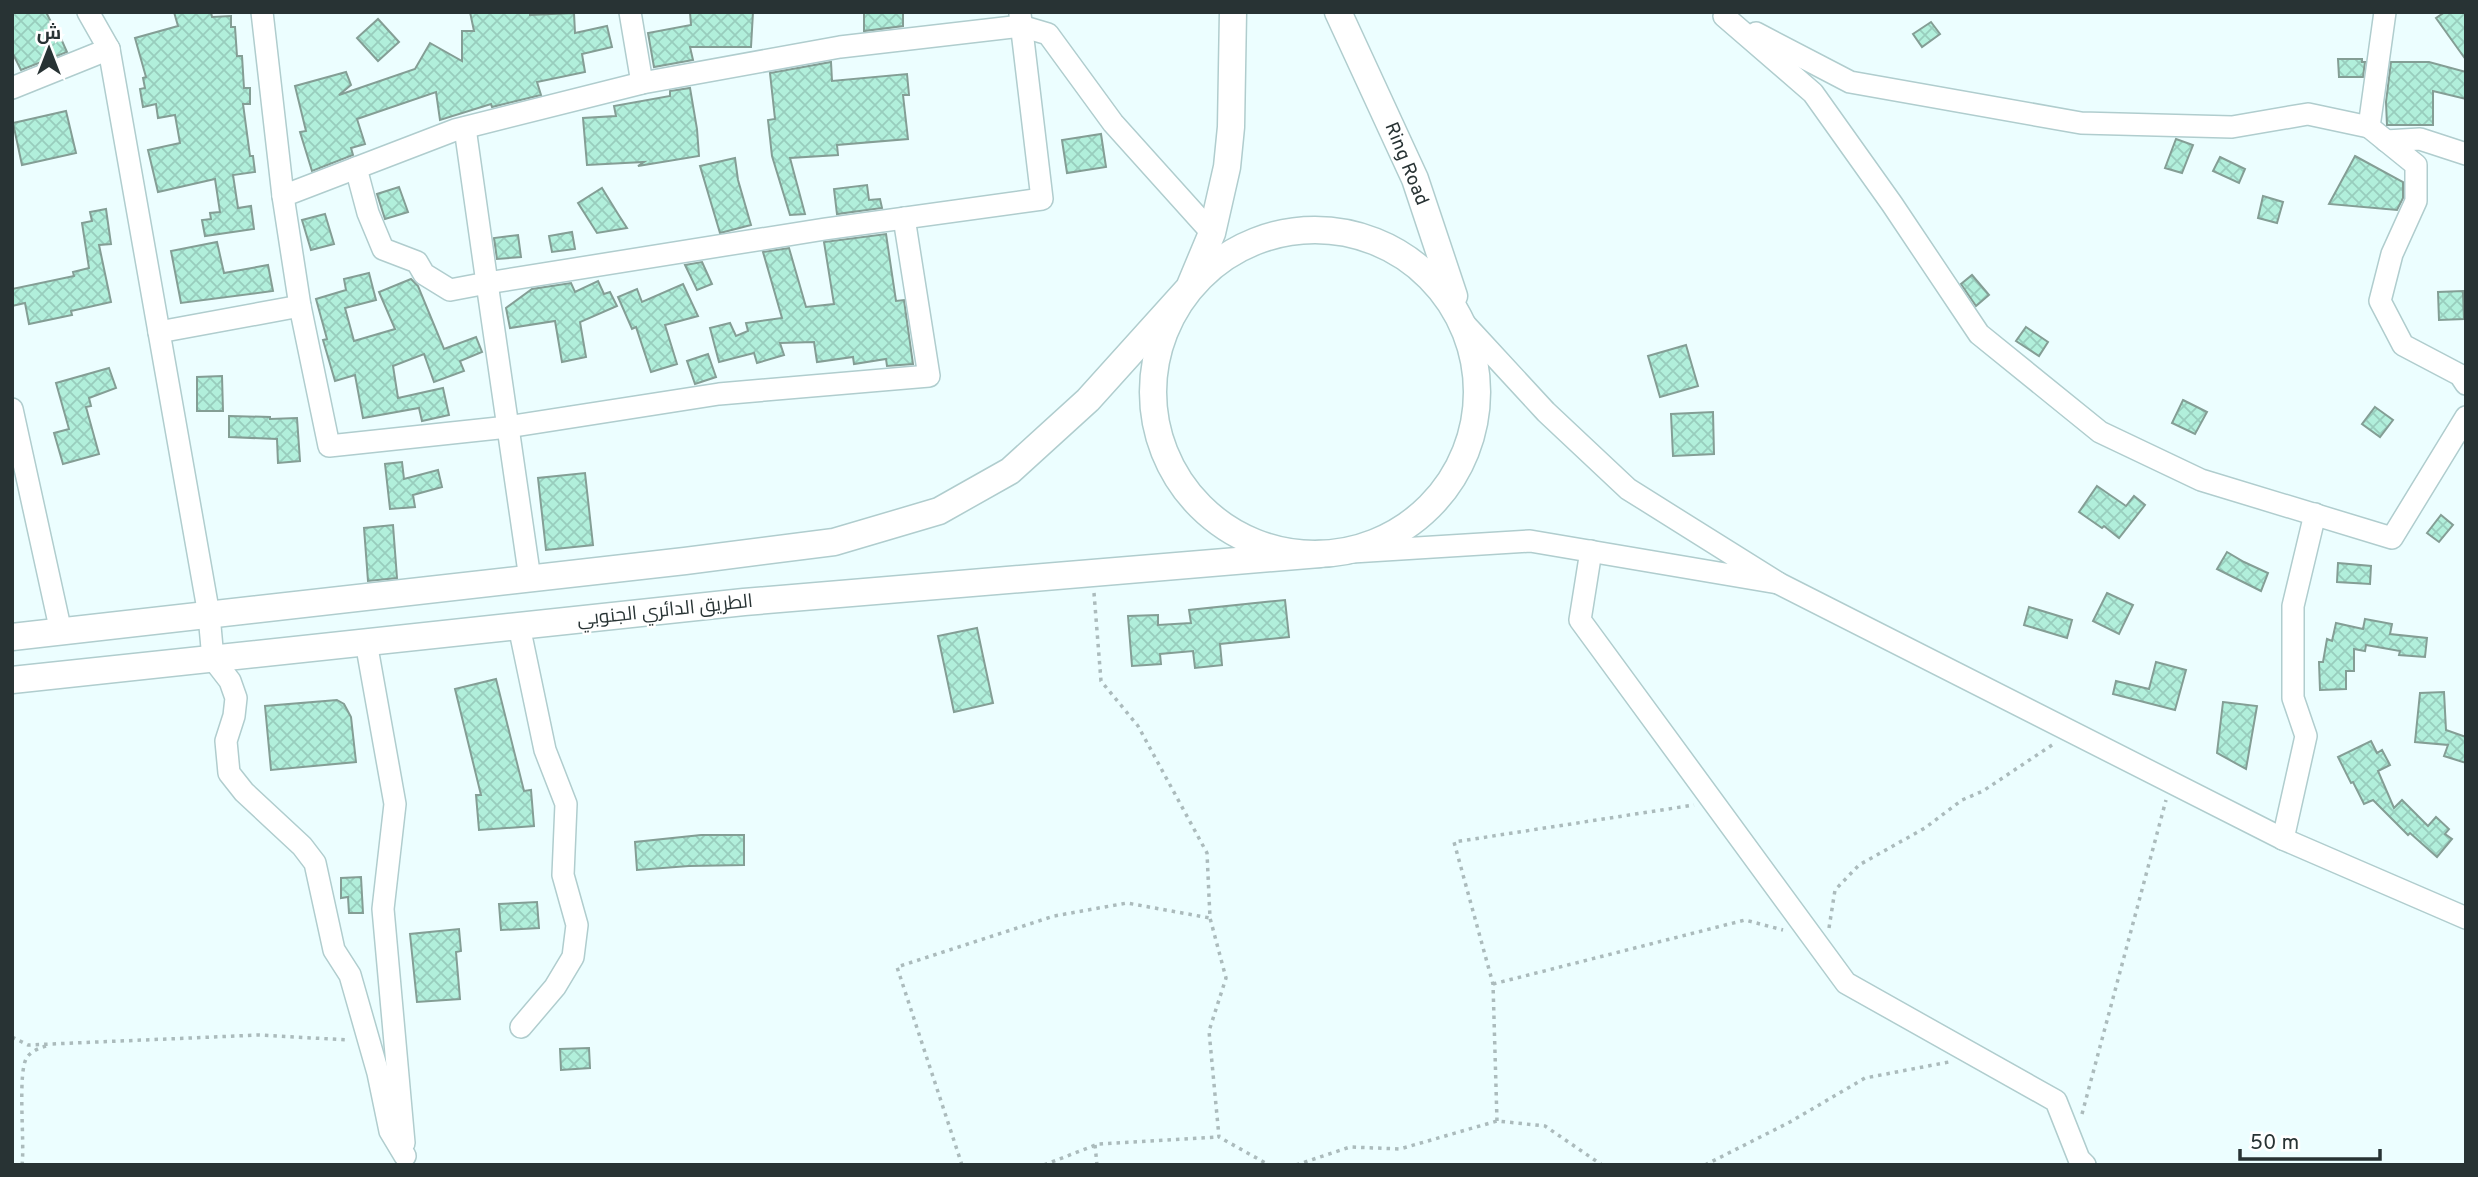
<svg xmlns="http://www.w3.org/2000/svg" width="2478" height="1177" font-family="Overpass,Cairo,sans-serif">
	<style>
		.building { fill: url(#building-cross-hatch); stroke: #849e95; stroke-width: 2 }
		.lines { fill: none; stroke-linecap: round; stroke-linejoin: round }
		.minor-casing { stroke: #b0cdce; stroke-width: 24 }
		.major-casing { stroke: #b0cdce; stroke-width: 29 }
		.path { stroke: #abbbbc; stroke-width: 3.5; stroke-dasharray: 3.5 5; stroke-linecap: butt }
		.minor { stroke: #fff; stroke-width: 21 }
		.major { stroke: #fff; stroke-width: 26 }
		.labels { text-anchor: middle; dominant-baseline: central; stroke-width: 5; stroke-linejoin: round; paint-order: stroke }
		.street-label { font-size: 19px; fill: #283334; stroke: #fff }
	</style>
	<defs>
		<pattern id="building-cross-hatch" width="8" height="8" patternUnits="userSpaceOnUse" patternTransform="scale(1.75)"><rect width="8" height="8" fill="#b1efdb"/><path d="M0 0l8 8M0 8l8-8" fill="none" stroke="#98cdbd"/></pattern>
	</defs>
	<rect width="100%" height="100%" fill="#ecfeff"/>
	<!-- building -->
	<g class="building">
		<polygon points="12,12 46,12 52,24 54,23 67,52 21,70 12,52"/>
		<polygon points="174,12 211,12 212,17 231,16 231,27 235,27 237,56 242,56 244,88 250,88 250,104 243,104 250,156 253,156 255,172 233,175 238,208 251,206 254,229 205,236 202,220 211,219 210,213 220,212 215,179 158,192 148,150 180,143 175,115 158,118 156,104 143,107 140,89 145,88 143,78 146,77 135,38 178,26"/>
		<polygon points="470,12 530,12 530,15 574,13 575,33 607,26 612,47 582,54 585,72 537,82 541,95 492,107 491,104 440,120 436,92 357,119 365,144 351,148 353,155 312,171 300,132 306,131 295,86 346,72 351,85 339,95 415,69 430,43 462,61 462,31 474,31"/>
		<polygon points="690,12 753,12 751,47 690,47 693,60 654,67 648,33 691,25"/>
		<polygon points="864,12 903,12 903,26 864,31"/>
		<polygon points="2445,12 2466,12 2466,60 2436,18"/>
		<polygon points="378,19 399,42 378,61 357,38"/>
		<polygon points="1931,22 1940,34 1922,47 1913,34"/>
		<polygon points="2338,59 2362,59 2362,62 2365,62 2363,77 2339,77"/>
		<polygon points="831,62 832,81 907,74 909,95 903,95 908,139 837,145 838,155 790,158 805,214 790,215 772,156 768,120 775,119 770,73"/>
		<polygon points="2391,62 2429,62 2466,72 2466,99 2433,91 2433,125 2387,125 2386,102"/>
		<polygon points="690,88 697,129 699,156 638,166 644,162 587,165 583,118 616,116 614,106 670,96 670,91"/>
		<polygon points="66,111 76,153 22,165 13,123"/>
		<polygon points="1101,134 1106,167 1067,173 1062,140"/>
		<polygon points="2176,139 2193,145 2182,173 2165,168"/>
		<polygon points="2355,156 2403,182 2403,198 2397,210 2329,204"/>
		<polygon points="2220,157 2245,169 2239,183 2213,171"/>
		<polygon points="735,158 738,180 751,225 720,233 700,166"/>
		<polygon points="867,185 869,200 880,199 882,208 837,214 834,189"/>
		<polygon points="399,187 408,212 385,219 377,194"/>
		<polygon points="602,188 618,214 627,228 597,233 578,203"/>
		<polygon points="2263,196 2283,202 2277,223 2258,218"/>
		<polygon points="106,209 111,244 99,245 111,302 71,311 72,315 29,324 25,303 12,306 12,289 74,276 73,272 89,268 82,223 92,221 90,212"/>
		<polygon points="325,214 334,244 311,250 302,220"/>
		<polygon points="572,232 575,249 552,252 549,236"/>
		<polygon points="886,234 896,301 904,300 913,364 887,366 886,359 854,364 853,357 817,362 814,342 780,343 784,355 757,363 754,353 719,362 710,328 730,323 736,336 748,331 746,323 782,318 763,252 789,248 806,307 834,304 824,242"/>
		<polygon points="518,235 521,257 497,259 494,238"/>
		<polygon points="217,242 224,273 268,265 273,291 181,303 171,251"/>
		<polygon points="702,262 712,284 697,290 685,265"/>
		<polygon points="369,273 376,300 345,308 354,341 395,329 379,292 411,279 418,286 444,349 476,337 482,352 460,361 464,371 434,382 424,354 393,366 398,398 443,388 449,415 422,421 419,408 363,418 355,375 335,381 323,340 327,339 316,299 346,290 344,279"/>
		<polygon points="1972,275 1989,295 1976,306 1961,284"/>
		<polygon points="598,281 604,294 610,292 617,306 580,322 586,357 562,362 555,321 510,328 506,308 532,289 571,283 575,292"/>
		<polygon points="683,284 698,316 665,325 677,364 651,372 636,327 632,329 618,297 637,289 642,302"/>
		<polygon points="2463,291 2464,319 2439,320 2438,292"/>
		<polygon points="2026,327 2048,342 2039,356 2016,341"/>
		<polygon points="1686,345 1698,386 1660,397 1648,356"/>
		<polygon points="708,354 716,377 695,384 687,361"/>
		<polygon points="109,368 116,388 89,398 91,406 86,407 99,454 63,464 54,433 69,429 56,383"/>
		<polygon points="222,376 223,411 197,411 197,377"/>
		<polygon points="2183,400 2207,412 2195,434 2172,423"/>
		<polygon points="2375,407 2393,420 2380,437 2362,424"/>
		<polygon points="1713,412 1714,454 1673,456 1671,414"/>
		<polygon points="229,416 270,417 270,419 297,418 300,461 278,463 277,439 229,437"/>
		<polygon points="402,462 404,479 438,470 442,487 413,495 415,507 390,509 385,464"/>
		<polygon points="585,473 593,545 546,550 538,478"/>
		<polygon points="2097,486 2126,506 2134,496 2145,505 2119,538 2104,526 2102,528 2079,512"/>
		<polygon points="2441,515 2453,525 2439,542 2427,533"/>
		<polygon points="393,525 397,578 368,581 364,528"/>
		<polygon points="2227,552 2244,562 2268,573 2261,591 2217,569"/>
		<polygon points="2338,563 2371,566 2370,584 2337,582"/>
		<polygon points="2107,593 2133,605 2119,634 2093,621"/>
		<polygon points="1285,600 1289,637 1220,644 1222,665 1195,668 1193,651 1160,654 1161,664 1132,666 1128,616 1158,615 1158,625 1191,623 1189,610"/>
		<polygon points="2029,607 2072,620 2067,638 2024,625"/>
		<polygon points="2365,619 2392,624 2390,634 2427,638 2425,657 2399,655 2400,651 2366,645 2365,651 2354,649 2354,671 2346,671 2346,689 2320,690 2319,662 2323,662 2327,639 2332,641 2336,623 2363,629"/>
		<polygon points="977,628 993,703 954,712 938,636"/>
		<polygon points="2156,662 2186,670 2175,710 2113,694 2116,681 2149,689"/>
		<polygon points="496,679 524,791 531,790 534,826 479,830 476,795 481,795 455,689"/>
		<polygon points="2444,692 2446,730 2466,737 2466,763 2444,756 2448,745 2415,742 2420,693"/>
		<polygon points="337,700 344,704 351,717 356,762 271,770 265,706"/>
		<polygon points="2223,702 2257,706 2246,769 2217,753"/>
		<polygon points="2371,741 2377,753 2382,750 2390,765 2378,771 2394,808 2402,800 2428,826 2436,817 2449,829 2445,834 2452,839 2437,857 2410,833 2408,835 2373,800 2364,804 2353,782 2351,783 2338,757"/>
		<polygon points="701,835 744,835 744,865 689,866 637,870 635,842"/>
		<polygon points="361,877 363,913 349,913 348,897 341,898 341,878"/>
		<polygon points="537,902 539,928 501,930 499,904"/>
		<polygon points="459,929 461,951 456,952 460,999 417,1002 410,934"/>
		<polygon points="589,1048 590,1068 561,1070 560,1049"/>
	</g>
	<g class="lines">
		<!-- minor casing -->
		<g class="minor-casing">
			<g id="minor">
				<polyline points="88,12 109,49 209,615 213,659 230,681 236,698 234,716 226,741 229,773 244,792 302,846 315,863 334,950 350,975 378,1073 390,1131 405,1156"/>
				<polyline points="262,12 283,196"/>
				<polyline points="630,12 642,83"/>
				<polyline points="2385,12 2369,127 2416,165 2416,201 2392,254 2380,301 2403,345 2460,375 2466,384"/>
				<polyline points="1724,16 1813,93 1892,204 1979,334 2100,432 2201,480 2392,538 2466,417"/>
				<polyline points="1756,33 1850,82 2081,123 2232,127 2308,114 2369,127"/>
				<polyline points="12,88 109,49"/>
				<polyline points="2386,141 2420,139 2466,154"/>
				<polyline points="356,168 368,213 383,249 417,262 424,274 450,290 487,283 465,128"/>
				<polyline points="300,306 283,196 455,130 642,83 840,47 1021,26 1048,34 1113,123 1212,233"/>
				<polyline points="159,332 300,306 329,446 508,427 719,394 929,376 904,218"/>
				<polyline points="12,409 61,632"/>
				<polyline points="1591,551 1580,620 1846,983 2056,1101 2079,1159 2085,1165"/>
				<polyline points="1320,554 1530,541 1778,583 1628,489 1546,412 1462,321"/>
				<polyline points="530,579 487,283 825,229 1042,199 1020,14"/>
				<polyline points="1778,583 2283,839 2466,918"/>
				<polyline points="519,626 545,750 566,804 563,875 577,925 573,957 555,987 521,1027"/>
				<polyline points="366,642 395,804 383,909 404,1143"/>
				<polyline points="2283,839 2306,736 2293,698 2293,606 2315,514"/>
			</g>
		</g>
		<!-- major casing -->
		<g class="major-casing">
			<g id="major">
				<polyline points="1338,12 1415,179 1454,296"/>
				<circle cx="1315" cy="392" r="162"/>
				<polyline points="12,637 685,561 834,542 939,511 1010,471 1088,400 1189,288 1212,233 1227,167 1231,127 1233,12"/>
				<polyline points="12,680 744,602 1320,554"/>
			</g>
		</g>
		<!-- path -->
		<g class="path">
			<polyline points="1094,593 1101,681 1138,726 1207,853 1210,918 1226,978 1209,1031 1219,1137 1269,1165"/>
			<polyline points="1829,928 1835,890 1859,865 1925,828 1962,800 1983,791 2055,743"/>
			<polyline points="1493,984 1745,920 1783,930"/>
			<polyline points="12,1037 28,1045 259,1035 349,1040"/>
			<polyline points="2082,1114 2166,800"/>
			<polyline points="1497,1121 1493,984 1454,842 1694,805"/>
			<polyline points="1095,1145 1097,1165"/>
			<path d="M 22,1165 C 25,1143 17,1072 27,1057 C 32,1051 39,1048 46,1046"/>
			<polyline points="962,1165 897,967 1054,916 1127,903 1210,918"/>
			<polyline points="1044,1165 1098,1144 1219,1137"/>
			<polyline points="1296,1165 1350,1147 1400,1149 1497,1121 1545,1126 1602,1165"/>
			<polyline points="1705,1165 1790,1122 1865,1078 1949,1062"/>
		</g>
		<!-- minor -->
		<use href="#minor" class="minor"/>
		<!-- major -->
		<use href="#major" class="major"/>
	</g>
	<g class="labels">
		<!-- street labels -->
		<g class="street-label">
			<text transform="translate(1406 164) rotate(68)">Ring Road</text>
			<text transform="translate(665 611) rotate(-6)">الطريق الدائري الجنوبي</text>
		</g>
	</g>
	<!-- border -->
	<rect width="2478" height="1177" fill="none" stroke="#283334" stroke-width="28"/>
	<!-- north arrow -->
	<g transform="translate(49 49)" stroke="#ffffff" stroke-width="5" paint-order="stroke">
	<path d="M0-5L12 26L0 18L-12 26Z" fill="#283334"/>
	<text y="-10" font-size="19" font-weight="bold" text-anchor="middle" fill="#283334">ش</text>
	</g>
	<!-- scale -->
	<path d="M2240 1149v10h140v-10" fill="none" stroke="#283334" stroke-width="3.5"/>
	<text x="2250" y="1149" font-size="21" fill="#283334" stroke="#ffffff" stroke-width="5" paint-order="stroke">50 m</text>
</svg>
